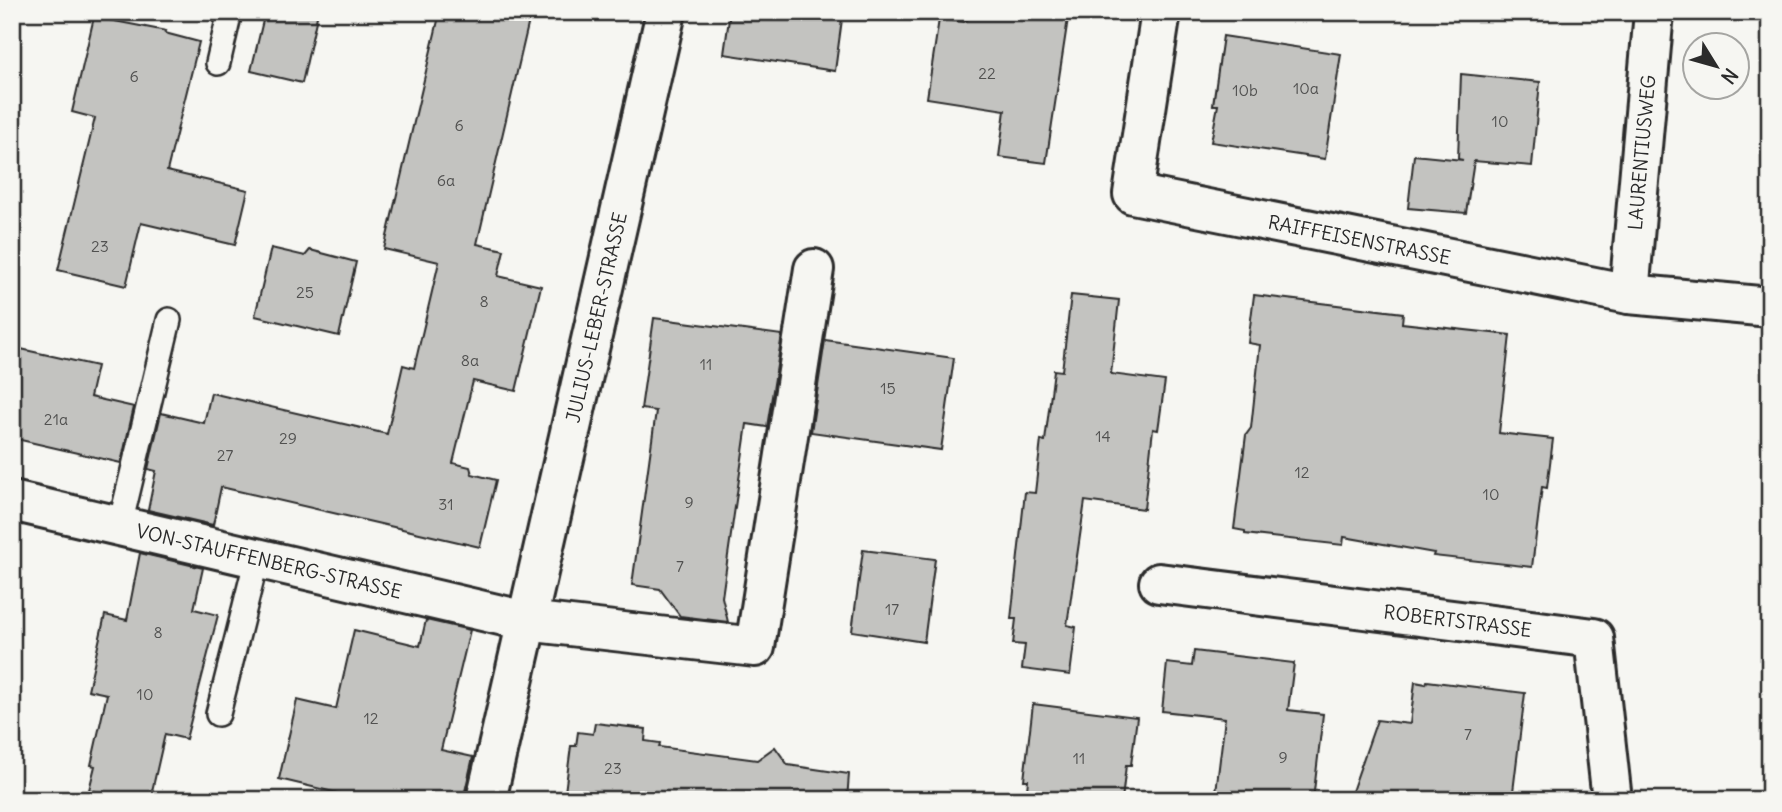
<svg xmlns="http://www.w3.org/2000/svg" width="1782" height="812" font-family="Delius,sans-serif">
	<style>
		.building { fill: #c3c3c0; stroke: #2b2b2b; stroke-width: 2 }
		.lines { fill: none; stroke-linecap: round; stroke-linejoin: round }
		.lane-casing { stroke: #2b2b2b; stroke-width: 28 }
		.street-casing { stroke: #2b2b2b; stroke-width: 44 }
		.lane { stroke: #f6f6f2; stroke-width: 23 }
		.street { stroke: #f6f6f2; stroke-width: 38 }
		.labels { text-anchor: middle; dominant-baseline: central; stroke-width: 5; stroke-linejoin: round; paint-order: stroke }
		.number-label { font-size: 16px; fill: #515150 }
		.street-label { font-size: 19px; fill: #2b2b2b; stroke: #f6f6f2 }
	</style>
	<rect width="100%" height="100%" fill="#f6f6f2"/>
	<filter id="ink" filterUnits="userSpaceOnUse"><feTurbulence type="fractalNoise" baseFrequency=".0143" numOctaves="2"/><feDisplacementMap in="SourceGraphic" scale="14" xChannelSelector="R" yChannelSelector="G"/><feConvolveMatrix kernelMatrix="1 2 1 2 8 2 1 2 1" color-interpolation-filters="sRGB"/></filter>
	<g filter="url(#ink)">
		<!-- building -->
		<g class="building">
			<polygon points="265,12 318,12 302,83 251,71"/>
			<polygon points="440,12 531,12 477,244 504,250 498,276 541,286 516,391 473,381 453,463 470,467 472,474 496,480 480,547 221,487 213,525 148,510 156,471 148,469 161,413 204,423 211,393 387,434 403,365 414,368 439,262 384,249"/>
			<polygon points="730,12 843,12 835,71 724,54"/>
			<polygon points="978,12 1069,12 1046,163 999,157 1005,110 927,98 939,19 964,22"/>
			<polygon points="94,17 166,31 165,33 199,42 167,171 248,190 235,245 141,223 126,286 58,270 95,118 72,112"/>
			<polygon points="1223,36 1341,54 1325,159 1211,142 1218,105 1213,105"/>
			<polygon points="1461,74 1540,82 1532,166 1474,161 1466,213 1408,208 1414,155 1463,160 1458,159"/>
			<polygon points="271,248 305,256 310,250 356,262 339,336 255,316"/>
			<polygon points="1071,295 1119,300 1111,374 1165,381 1158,430 1153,429 1144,509 1085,501 1067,625 1076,627 1070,675 1022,669 1025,645 1013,644 1016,619 1011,619 1025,492 1035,493 1041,440 1045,441 1054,370 1062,371"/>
			<polygon points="1254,295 1403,313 1402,323 1510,335 1499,433 1553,439 1547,488 1542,487 1532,567 1433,556 1434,553 1344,537 1343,545 1245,534 1245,531 1234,529 1246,435 1251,428 1260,345 1248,343"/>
			<polygon points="654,318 782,335 767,427 747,424 722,597 728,622 680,616 660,589 632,585 656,411 641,409"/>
			<polygon points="825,340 954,358 941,450 811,432"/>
			<polygon points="12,347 97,366 90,397 134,407 121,463 12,438"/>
			<polygon points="863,550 935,559 924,642 852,631"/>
			<polygon points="140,553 203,568 194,609 218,615 186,739 165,734 150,800 132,800 89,790 95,766 91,765 107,694 88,690 105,615 127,620"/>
			<polygon points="426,620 470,630 441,750 473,757 463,800 367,800 279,779 297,700 336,709 354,630 420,646"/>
			<polygon points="1194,651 1294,663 1288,710 1323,714 1313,800 1215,800 1225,718 1162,711 1167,663 1192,666"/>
			<polygon points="1427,681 1525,693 1512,800 1349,800 1377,720 1410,724 1415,682 1426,684"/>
			<polygon points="1033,704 1137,717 1131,765 1126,765 1122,800 1026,800 1028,780 1024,780"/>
			<polygon points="595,723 646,729 645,741 660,743 659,747 757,760 775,747 788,765 849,774 847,800 564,800 571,746 576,746 578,732 593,734"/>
		</g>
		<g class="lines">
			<!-- lane casing -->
			<g class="lane-casing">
				<g id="lane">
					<polyline points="218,63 230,12"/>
					<polyline points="120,525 169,320"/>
					<polyline points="218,714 257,558"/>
				</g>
			</g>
			<!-- street casing -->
			<g class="street-casing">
				<g id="street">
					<path id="s1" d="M 1161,12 L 1133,194 L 1629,294 L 1770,307"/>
					<path id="s2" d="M 1629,294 L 1654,12"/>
					<path id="s3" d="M 12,501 L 526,621 L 755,647 L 814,269"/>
					<path id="s4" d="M 1159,583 L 1594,638 L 1612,800"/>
					<path id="s5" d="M 486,800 L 666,12"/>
				</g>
			</g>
			<!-- lane -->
			<use href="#lane" class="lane"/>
			<!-- street -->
			<use href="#street" class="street"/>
		</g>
	</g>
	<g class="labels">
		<!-- number labels -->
		<g class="number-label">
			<text x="987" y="73">22</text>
			<text x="134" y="76">6</text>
			<text x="1306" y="88">10a</text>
			<text x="1245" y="90">10b</text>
			<text x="1500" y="121">10</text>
			<text x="459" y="125">6</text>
			<text x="446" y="180">6a</text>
			<text x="100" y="246">23</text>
			<text x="305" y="292">25</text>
			<text x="484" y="301">8</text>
			<text x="470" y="360">8a</text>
			<text x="706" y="364">11</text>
			<text x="888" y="388">15</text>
			<text x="56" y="419">21a</text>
			<text x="1103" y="436">14</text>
			<text x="288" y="438">29</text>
			<text x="225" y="455">27</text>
			<text x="1302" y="472">12</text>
			<text x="1491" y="494">10</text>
			<text x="689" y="502">9</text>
			<text x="446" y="504">31</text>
			<text x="680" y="566">7</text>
			<text x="892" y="609">17</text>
			<text x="158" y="632">8</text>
			<text x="145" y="694">10</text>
			<text x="371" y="718">12</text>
			<text x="1468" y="734">7</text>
			<text x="1283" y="757">9</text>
			<text x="1079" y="758">11</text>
			<text x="613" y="768">23</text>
		</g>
		<!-- street labels -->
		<g class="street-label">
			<text stroke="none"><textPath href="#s2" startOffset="142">LAURENTIUSWEG</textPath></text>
			<text stroke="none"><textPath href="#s1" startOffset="415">RAIFFEISENSTRASSE</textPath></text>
			<text stroke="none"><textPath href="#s5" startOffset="495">JULIUS-LEBER-STRASSE</textPath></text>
			<text stroke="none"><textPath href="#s3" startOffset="264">VON-STAUFFENBERG-STRASSE</textPath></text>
			<text stroke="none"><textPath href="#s4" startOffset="301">ROBERTSTRASSE</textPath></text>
		</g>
	</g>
	<!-- margin -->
	<rect width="1782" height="812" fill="none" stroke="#f6f6f2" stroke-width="42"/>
	<rect x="21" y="21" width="1740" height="770" fill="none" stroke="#2b2b2b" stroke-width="2.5" filter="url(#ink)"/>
	<!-- north arrow -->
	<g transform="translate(1716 66) rotate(127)"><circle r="33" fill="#f6f6f2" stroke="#a5a5a2" stroke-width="2"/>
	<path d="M0-5L12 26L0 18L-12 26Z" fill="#2b2b2b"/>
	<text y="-10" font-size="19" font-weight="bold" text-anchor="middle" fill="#2b2b2b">N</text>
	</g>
</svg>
